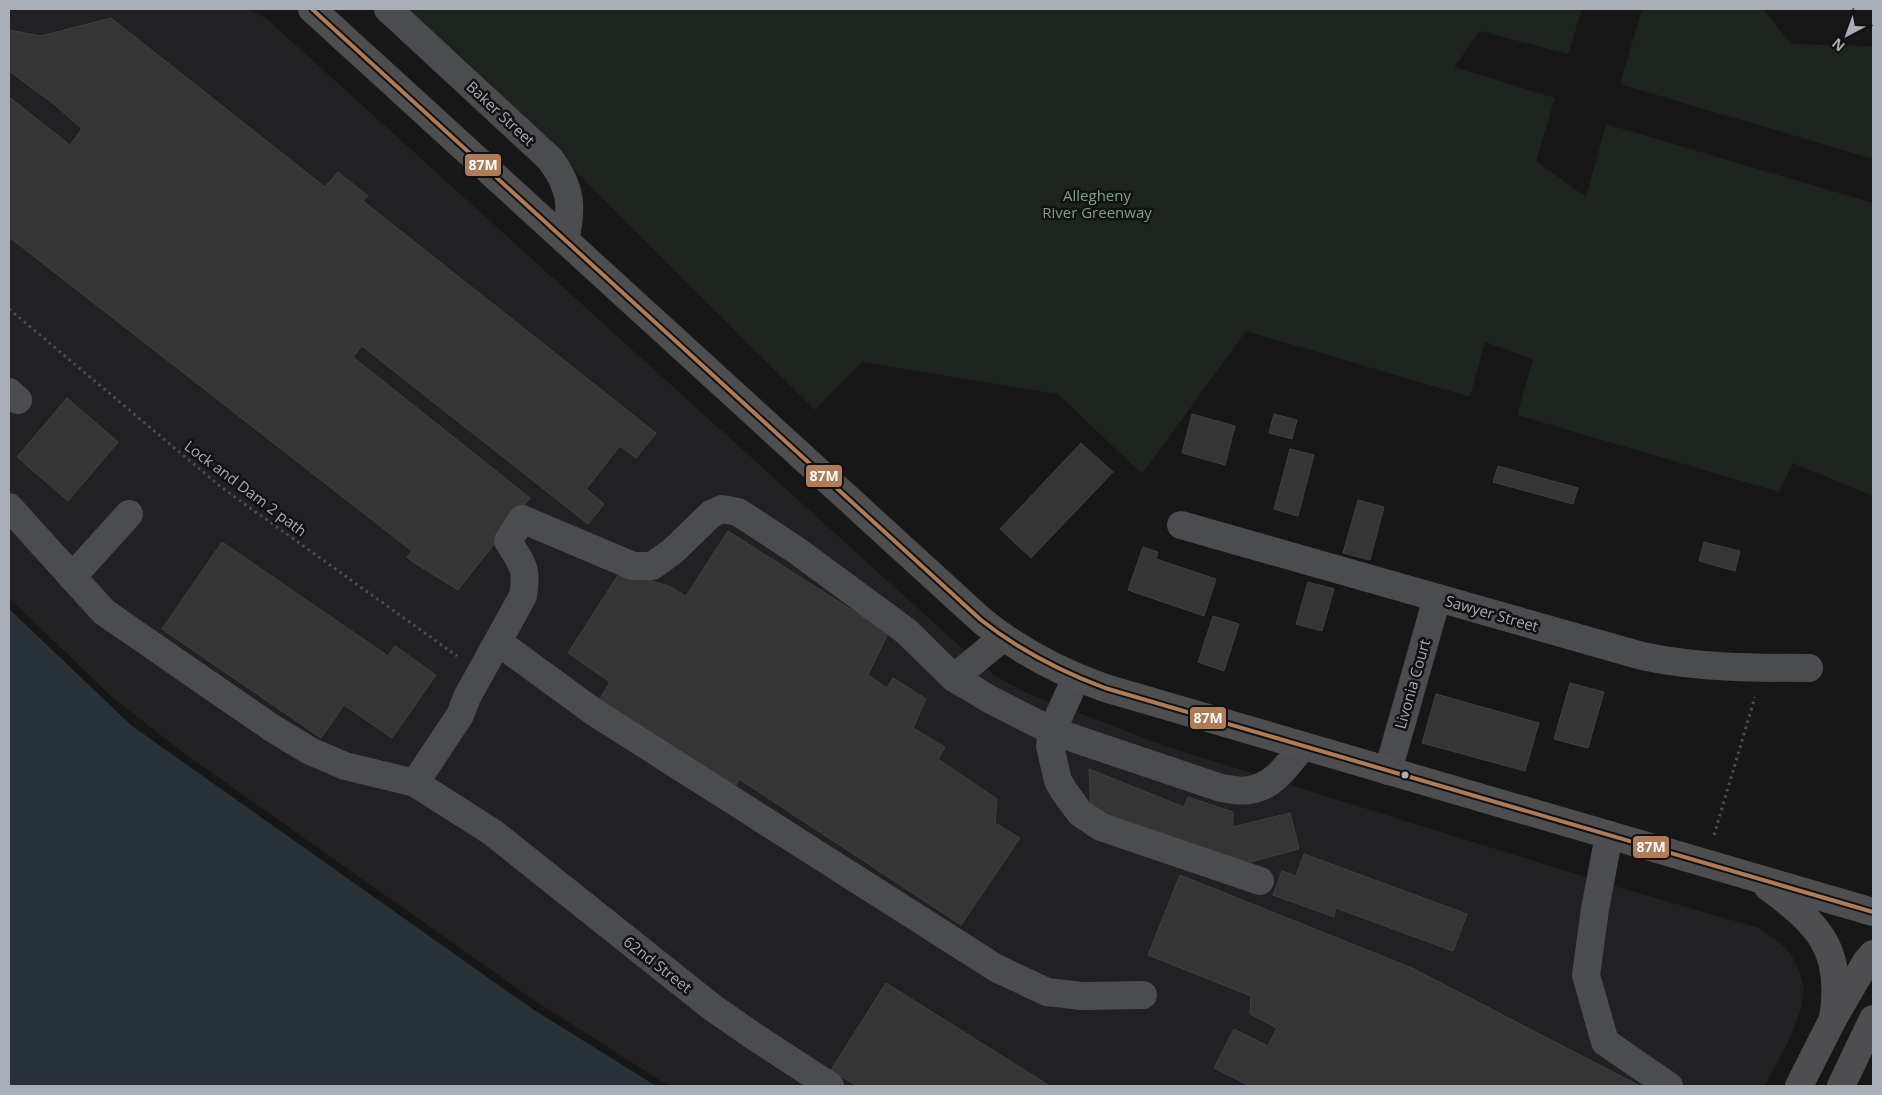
<svg xmlns="http://www.w3.org/2000/svg" width="1882" height="1095" font-family="'Open Sans',sans-serif">
	<style>
		.built { fill: #212123 }
		.green { fill: #1d241e }
		.water { fill: #2a3239 }
		.building { fill: #353536; stroke: #3f4043 }
		.lines { fill: none; stroke-linecap: round; stroke-linejoin: round }
		.path { stroke: #4d4e52; stroke-width: 3; stroke-dasharray: 2.5 4; stroke-linecap: butt }
		.minor { stroke: #4b4c50; stroke-width: 28 }
		.highway { stroke: #4e4e51; stroke-width: 28 }
		.bus-1-casing { stroke: #111113; stroke-width: 8 }
		.bus-1 { stroke: #b07c57; stroke-width: 4 }
		.bus-dot { fill: #a8adb8; stroke: #111113; stroke-width: 2 }
		.labels { text-anchor: middle; dominant-baseline: central; stroke-width: 5; stroke-linejoin: round; paint-order: stroke }
		.street-label { font-size: 15px; fill: #a8adb8; stroke: #111113 }
		.park-label { font-size: 15px; fill: #7fa381; stroke: #111113 }
		.line-badge { stroke: #111113; stroke-width: 2 }
		.badge-label { font-size: 14px; text-anchor: middle; font-weight: bold; fill: #fff }
	</style>
	<rect width="100%" height="100%" fill="#171717"/>
	<!-- built -->
	<polygon class="built" points="9,9 251,9 268,20 954,641 995,676 1027,693 1165,746 1621,888 1759,928 1779,942 1791,954 1799,971 1804,989 1801,1009 1791,1036 1765,1086 669,1086 535,1001 185,754 113,698 9,598"/>
	<!-- green -->
	<g class="green">
		<polygon points="404,9 1582,9 1568,54 1480,31 1454,67 1555,98 1536,161 1586,197 1606,124 1873,203 1873,496 1793,463 1779,492 1517,415 1533,359 1485,342 1470,397 1246,331 1142,474 1058,394 862,362 815,410 461,57"/>
		<polygon points="1642,9 1763,9 1791,44 1873,46 1873,159 1620,84"/>
	</g>
	<!-- water -->
	<polygon class="water" points="9,609 132,726 531,1008 656,1086 9,1086"/>
	<!-- building -->
	<g class="building">
		<polygon points="111,18 325,187 338,172 368,196 363,201 656,433 636,458 620,446 586,489 604,504 588,524 362,346 353,357 530,498 458,590 410,560 407,557 412,551 9,237 9,97 70,145 82,129 54,104 9,71 9,30 41,36"/>
		<polygon points="67,398 118,442 68,501 17,457"/>
		<polygon points="1192,414 1235,426 1225,465 1182,453"/>
		<polygon points="1274,414 1297,420 1292,439 1269,433"/>
		<polygon points="1081,443 1113,472 1031,558 1000,529"/>
		<polygon points="1290,449 1314,455 1298,516 1274,509"/>
		<polygon points="1498,466 1578,488 1573,504 1493,482"/>
		<polygon points="1358,500 1384,507 1370,560 1343,553"/>
		<polygon points="728,531 888,633 868,675 887,688 893,678 926,699 913,728 945,747 938,759 997,799 995,823 1020,838 961,925 739,779 733,791 598,702 610,682 568,653 620,572 669,586 686,596"/>
		<polygon points="222,542 388,656 395,646 436,675 392,738 344,705 321,738 162,629"/>
		<polygon points="1704,542 1740,551 1735,571 1699,561"/>
		<polygon points="1143,547 1158,552 1156,559 1216,579 1204,616 1128,590"/>
		<polygon points="1308,582 1334,589 1322,631 1296,624"/>
		<polygon points="1213,616 1239,624 1224,671 1198,662"/>
		<polygon points="1570,683 1604,692 1588,748 1554,739"/>
		<polygon points="1436,694 1539,723 1525,771 1422,743"/>
		<polygon points="1089,769 1184,807 1188,797 1233,812 1233,827 1290,813 1299,849 1239,865 1091,813"/>
		<polygon points="1304,854 1467,914 1453,951 1336,908 1334,917 1273,895 1282,871 1296,876"/>
		<polygon points="1180,875 1412,968 1640,1086 1245,1086 1246,1084 1214,1068 1234,1029 1268,1046 1277,1028 1250,1014 1251,996 1148,955"/>
		<polygon points="886,983 1050,1086 857,1086 831,1070"/>
	</g>
	<g class="lines">
		<!-- path -->
		<g class="path">
			<polyline points="9,309 221,487 457,656"/>
			<polyline points="1714,835 1755,697"/>
		</g>
		<!-- minor -->
		<g class="minor">
			<path d="M 388,9 L 550,159 C 571,187 573,206 565,240"/>
			<polyline points="9,392 18,400"/>
			<polyline points="9,507 104,612 272,728 310,751 345,766 415,783"/>
			<path d="M 1181,525 L 1642,656 C 1698,668 1753,668 1809,668"/>
			<polyline points="72,577 129,514"/>
			<polyline points="498,642 594,712 996,968 1047,992 1082,996 1143,995"/>
			<path d="M 954,678 L 991,700 L 1052,731 L 1221,788 C 1230,789 1240,792 1249,790 C 1274,787 1288,764 1303,746"/>
			<polyline points="1076,678 1052,731 1050,746 1058,781 1064,791 1080,813 1101,827 1260,881"/>
			<polyline points="1388,771 1437,598"/>
			<polyline points="1609,835 1595,909 1586,975 1605,1042 1669,1086"/>
			<path d="M 830,1086 L 755,1037 L 713,1008 L 492,832 L 415,783 L 460,715 L 467,697 L 523,596 C 528,568 522,564 508,541 L 522,519 L 633,566 L 652,566 L 673,551 L 711,514 L 722,509 L 738,512 L 796,550 L 906,631 L 954,678 L 1002,638"/>
		</g>
		<!-- highway -->
		<g class="highway">
			<path d="M 312,9 L 981,620 C 1019,651 1059,672 1105,688 L 1873,912"/>
			<path d="M 1768,887 C 1820,925 1844,951 1833,1019"/>
			<polyline points="1799,1086 1833,1019 1866,962 1873,954"/>
			<polyline points="1841,1086 1873,1019"/>
		</g>
		<!-- bus-1 casing -->
		<g class="bus-1-casing">
			<path id="bus-1" d="M 312,9 L 981,620 C 1019,650 1060,671 1105,688 L 1873,912"/>
		</g>
		<!-- bus-1 -->
		<use href="#bus-1" class="bus-1"/>
	</g>
	<!-- markers -->
	<circle class="bus-dot" cx="1405" cy="775" r="4.5"/>
	<g class="labels">
		<!-- street labels -->
		<g class="street-label">
			<text transform="translate(501 113) rotate(43)">Baker Street</text>
			<text transform="translate(246 488) rotate(37)">Lock and Dam 2 path</text>
			<text transform="translate(1492 613) rotate(16)">Sawyer Street</text>
			<text transform="translate(1412 684) rotate(-74)">Livonia Court</text>
			<text transform="translate(658 964) rotate(38)">62nd Street</text>
		</g>
		<!-- park labels -->
		<g class="park-label">
			<text x="1097" y="195">Allegheny<tspan x="1097" dy="17">River Greenway</tspan></text>
		</g>
	</g>
	<g class="line-badge">
		<rect x="464" y="153" width="38" height="24" rx="5" fill="#b07c57"/>
		<rect x="805" y="464" width="38" height="24" rx="5" fill="#b07c57"/>
		<rect x="1189" y="706" width="38" height="24" rx="5" fill="#b07c57"/>
		<rect x="1632" y="835" width="38" height="24" rx="5" fill="#b07c57"/>
	</g>
	<g class="badge-label">
		<text x="483" y="170">87M</text>
		<text x="824" y="481">87M</text>
		<text x="1208" y="723">87M</text>
		<text x="1651" y="852">87M</text>
	</g>
	<!-- border -->
	<rect width="1882" height="1095" fill="none" stroke="#a8adb8" stroke-width="20"/>
	<!-- north arrow -->
	<g transform="translate(1847 35) rotate(221)" stroke="#111113" stroke-width="4" paint-order="stroke">
	<path d="M0-4L9 19L0 12L-9 19Z" fill="#a8adb8"/>
	<text y="-8" font-size="14" font-weight="bold" text-anchor="middle" fill="#a8adb8">N</text>
	</g>
</svg>
